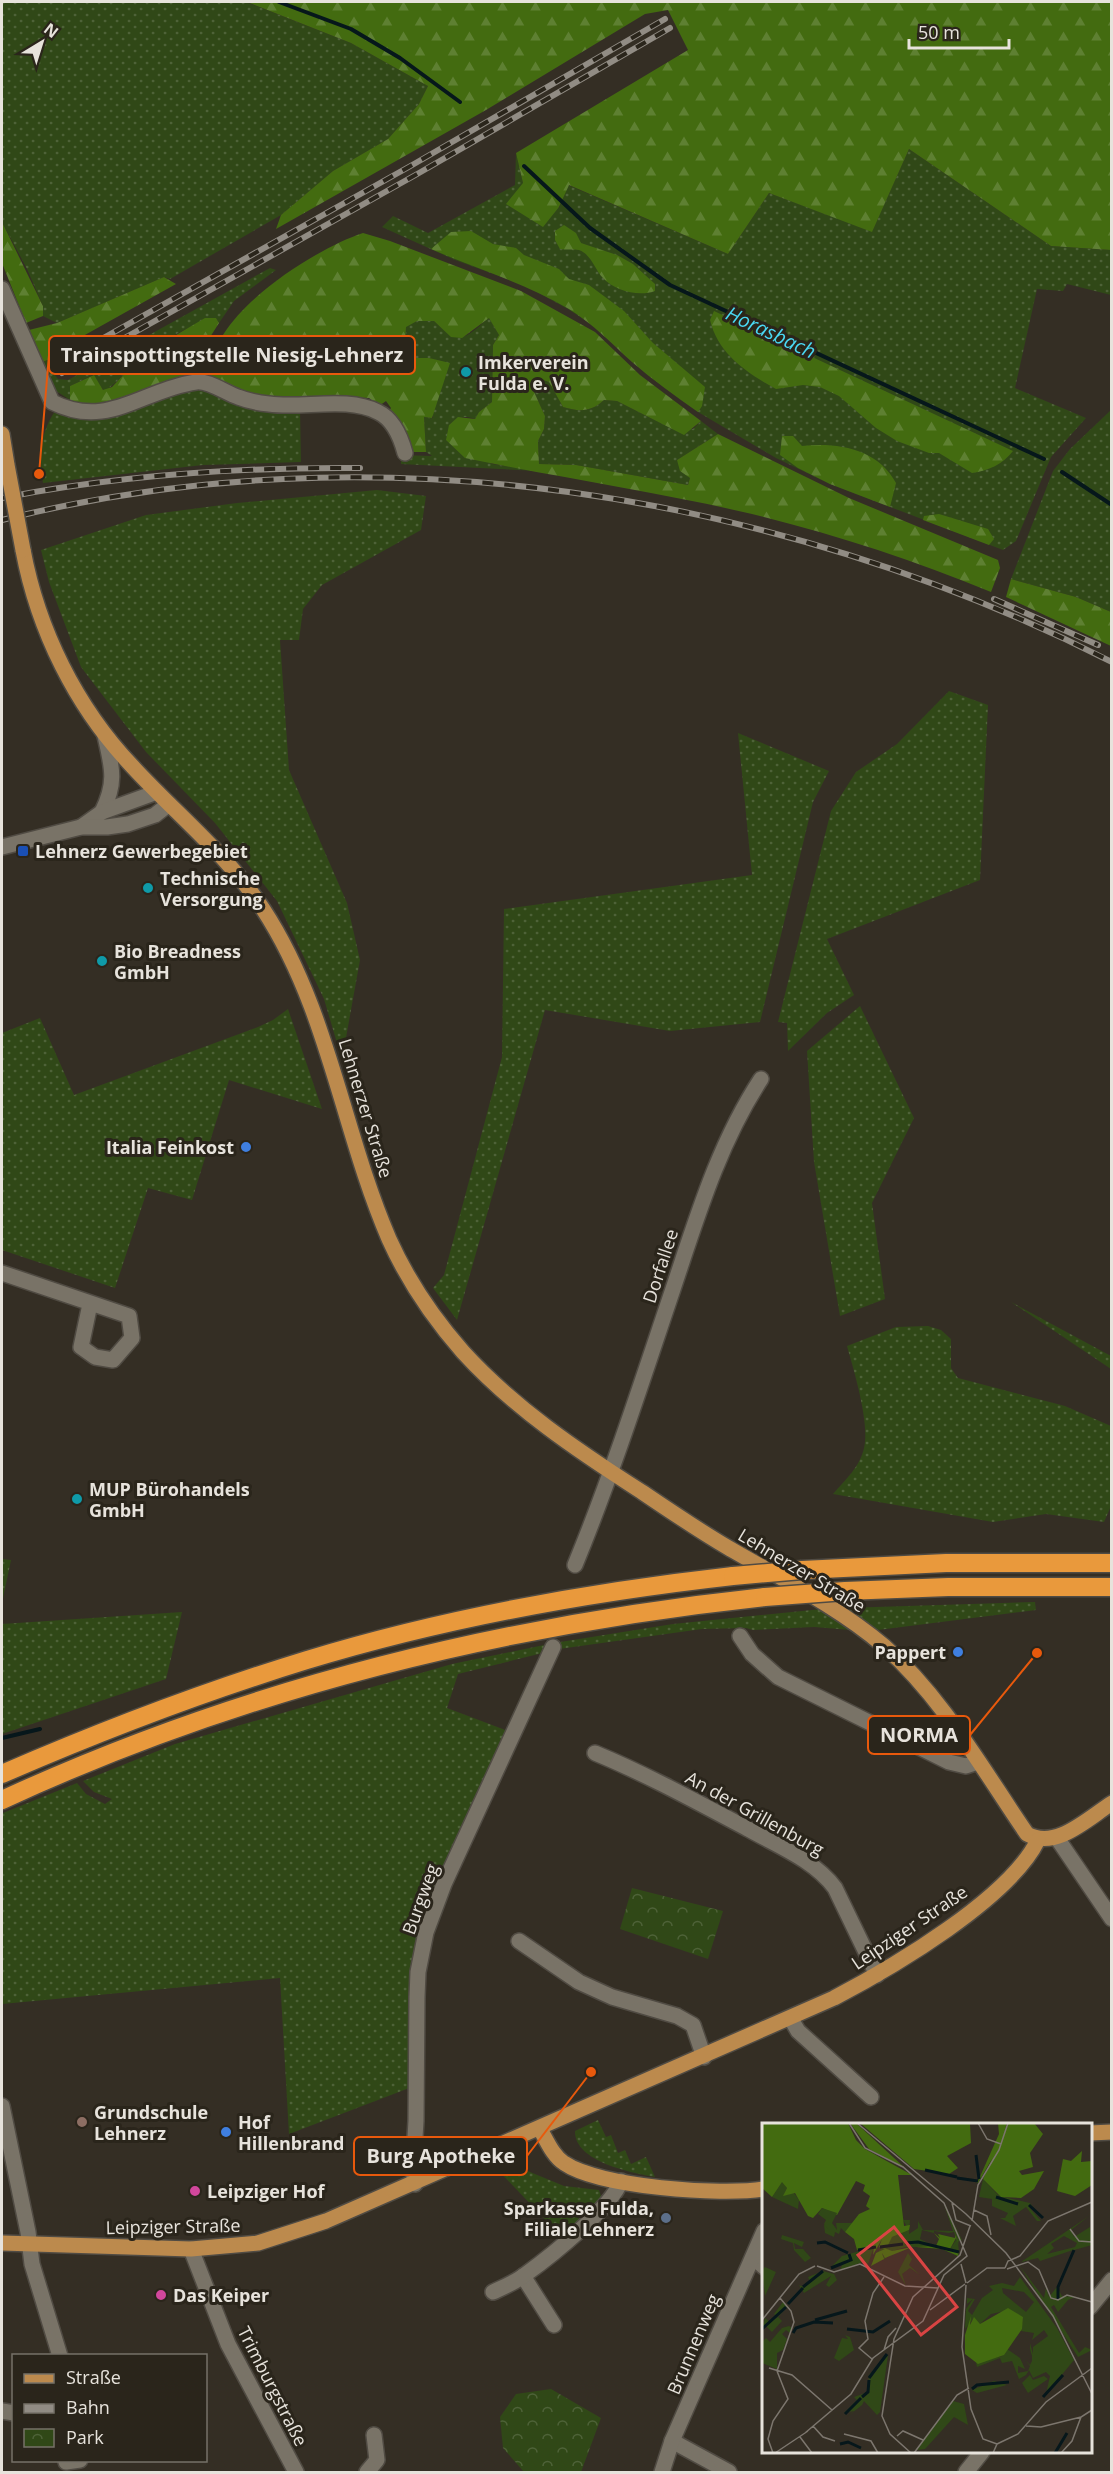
<svg xmlns="http://www.w3.org/2000/svg" width="1113" height="2474" font-family="'Open Sans',sans-serif">
	<style>
		.grass { fill: url(#grass-dots) }
		.forest { fill: url(#forest-firs) }
		.park { fill: url(#park-crowns) }
		.lines { fill: none; stroke-linecap: round; stroke-linejoin: round }
		.stream { stroke: #06171b; stroke-width: 4 }
		.minor-casing { stroke: #504b43; stroke-width: 18 }
		.major-casing { stroke: #504b43; stroke-width: 18 }
		.highway-casing { stroke: #504b43; stroke-width: 21 }
		.minor { stroke: #797367; stroke-width: 15 }
		.major { stroke: #bc8a4d; stroke-width: 15 }
		.highway { stroke: #e9993c; stroke-width: 18 }
		.rail-casing { stroke: #918c84; stroke-width: 6 }
		.rail { stroke: #2a251b; stroke-width: 4; stroke-dasharray: 11; stroke-linecap: butt }
		.major-bridge-casing { stroke: #504b43; stroke-width: 18; stroke-linecap: butt }
		.highway-bridge-casing { stroke: #504b43; stroke-width: 21; stroke-linecap: butt }
		.major-bridge { stroke: #bc8a4d; stroke-width: 15 }
		.highway-bridge { stroke: #e9993c; stroke-width: 18 }
		.culture-dot { fill: #0f9aa8; stroke: #2a251b; stroke-width: 2 }
		.transit-dot { fill: #1a4fb4; stroke: #2a251b; stroke-width: 2 }
		.shop-dot { fill: #3f7fe0; stroke: #2a251b; stroke-width: 2 }
		.education-dot { fill: #8d6e63; stroke: #2a251b; stroke-width: 2 }
		.hotel-dot { fill: #d1479c; stroke: #2a251b; stroke-width: 2 }
		.service-dot { fill: #5c6f8a; stroke: #2a251b; stroke-width: 2 }
		.labels { text-anchor: middle; dominant-baseline: central; stroke-width: 6; stroke-linejoin: round; paint-order: stroke }
		.poi-label { font-size: 18px; font-weight: bold; fill: #e7e3dc; stroke: #2a251b; text-anchor: start }
		.street-label { font-size: 18px; fill: #e7e3dc; stroke: #2a251b }
		.water-label { font-size: 20px; font-style: italic; fill: #4ad8f2; stroke: #2a251b }
		.inset-river { fill: none; stroke: #06171b; stroke-width: 3 }
		.inset-road { fill: none; stroke: #7c766e; stroke-width: 1.5 }
		.view { fill: #d94443; fill-opacity: 0.15; stroke: #d94443; stroke-width: 3 }
		.inset-edge { fill: none; stroke: #e7e3dc; stroke-width: 3 }
		.leader { fill: none; stroke: #e8590c; stroke-width: 2 }
		.callout-dot { fill: #e8590c; stroke: #2a251b; stroke-width: 2 }
		.callout { fill: #2a251b; stroke: #e8590c; stroke-width: 2 }
		.callout-label { font-size: 20px; text-anchor: middle; font-weight: bold; fill: #e7e3dc }
	</style>
	<defs>
		<pattern id="grass-dots" width="8" height="8" patternUnits="userSpaceOnUse" patternTransform="scale(1.5)"><rect width="8" height="8" fill="#304817"/><path d="M2 2h.1M6 6h.1" fill="none" stroke="#4e6238" stroke-width="1.8" stroke-linecap="round"/></pattern>
		<pattern id="forest-firs" width="22" height="20" patternUnits="userSpaceOnUse" patternTransform="scale(1.5)"><rect width="22" height="20" fill="#436b10"/><path d="M5 1l3.5 6h-7zM16 11l3.5 6h-7z" fill="#5e8032"/></pattern>
		<pattern id="park-crowns" width="20" height="18" patternUnits="userSpaceOnUse" patternTransform="scale(1.5)"><rect width="20" height="18" fill="#304817"/><path d="M2 6a3 3 0 1 1 6 0M12 15a3 3 0 1 1 6 0" fill="none" stroke="#4e6238"/></pattern>
	</defs>
	<rect width="100%" height="100%" fill="#342e24"/>
	<!-- grass -->
	<g class="grass">
		<polygon points="2,2 246,2 351,43 428,86 419,104 388,139 333,171 281,215 170,279 164,277 57,323 43,316 43,306 27,269 2,222"/>
		<polygon points="909,149 1051,246 1111,250 1111,295 1067,284 1063,291 1037,289 1015,388 1086,418 1051,457 1016,541 1003,550 830,484 776,458 698,412 645,373 597,328 568,309 524,285 455,260 382,227 393,216 428,233 515,185 516,153 523,183 559,208 568,185 728,254 769,193 872,231"/>
		<path d="M 270,268 L 276,270 L 234,301 L 219,323 L 216,318 C 202,318 153,346 141,356 C 128,367 119,383 104,391 L 93,375 L 70,386 L 70,400 L 53,389 L 40,363 L 57,356 L 51,370 L 58,379 L 68,380 Z"/>
		<path d="M 489,317 L 499,335 L 493,345 L 492,402 L 479,412 L 475,419 C 463,415 458,417 449,425 L 492,464 L 540,471 L 401,464 L 401,455 L 432,456 L 426,452 L 424,417 L 433,418 L 429,358 L 411,358 L 405,346 L 406,326 L 417,321 L 434,321 C 460,345 465,340 489,317 Z"/>
		<path d="M 540,379 L 549,382 L 563,407 C 580,412 591,412 604,400 L 617,401 L 661,423 L 693,429 L 701,421 L 718,434 L 677,460 L 690,478 L 688,485 L 576,465 L 539,464 L 538,441 L 544,429 L 545,416 L 530,383 Z"/>
		<path d="M 200,389 L 237,406 L 300,409 L 301,462 L 203,465 L 43,483 C 39,458 40,431 56,410 Z"/>
		<polygon points="1111,410 1111,612 1076,597 1011,579 1053,471 1070,449"/>
		<polygon points="377,490 426,496 421,530 322,585 303,609 299,640 280,640 289,770 347,903 360,960 342,1060 324,999 277,901 215,823 146,752 81,667 49,582 41,550 146,515 237,503"/>
		<polygon points="949,691 988,705 980,880 827,939 854,995 827,1013 788,1051 787,1023 778,1022 831,811 856,772 897,744"/>
		<polygon points="738,733 829,771 813,802 760,1022 670,1031 545,1010 457,1320 433,1288 444,1275 502,1057 504,909 752,875"/>
		<polygon points="860,1006 914,1118 872,1203 885,1299 840,1316 814,1162 807,1051"/>
		<polygon points="288,1009 322,1109 229,1080 192,1200 148,1188 115,1288 2,1250 2,1033 40,1018 74,1095 258,1027 273,1020"/>
		<polygon points="1011,1302 1111,1356 1111,1369"/>
		<path d="M 928,1326 L 941,1330 L 951,1339 L 951,1368 L 958,1378 L 1065,1406 L 1111,1426 L 1111,1506 L 1104,1522 L 1046,1514 L 993,1522 L 833,1494 C 845,1480 860,1467 864,1448 C 870,1423 854,1371 847,1346 L 896,1327 Z"/>
		<polygon points="2,1559 11,1560 2,1603"/>
		<polygon points="1035,1602 1036,1610 878,1630 844,1608"/>
		<polygon points="822,1609 851,1630 814,1627 753,1630 746,1628 702,1629 559,1649 458,1674 447,1708 511,1732 423,1932 412,2087 289,2134 280,1978 2,2004 3,1813 77,1783 86,1794 105,1804 112,1799 94,1792 83,1781 175,1744 452,1664 554,1643 673,1624"/>
		<polygon points="182,1612 166,1679 2,1734 2,1624"/>
		<path d="M 598,2120 L 606,2137 L 611,2135 L 618,2153 L 625,2150 L 631,2164 L 646,2157 L 655,2177 C 633,2173 574,2162 575,2131 Z"/>
		<polygon points="506,2166 518,2167 564,2186 599,2190 602,2199 561,2236 496,2168"/>
	</g>
	<!-- forest -->
	<g class="forest">
		<polygon points="247,2 1111,2 1111,250 1051,246 909,149 872,232 769,193 728,254 569,185 559,207 543,227 506,204 523,183 516,153 688,50 668,10 645,14 486,110 276,229 281,215 333,171 388,139 419,104 428,86 351,43"/>
		<polygon points="2,222 43,306 43,316 26,323 2,263"/>
		<path d="M 564,225 L 576,233 L 581,243 L 617,255 L 633,264 L 655,284 L 655,291 C 639,297 615,291 603,278 C 595,270 591,254 579,250 C 574,249 566,250 560,249 L 555,240 L 555,231 Z"/>
		<path d="M 471,231 L 493,244 L 516,248 L 524,255 L 559,269 L 569,279 L 589,285 L 624,311 L 653,343 L 705,387 L 702,406 L 698,412 C 675,396 653,380 632,362 C 611,343 593,324 569,309 C 525,283 477,269 431,249 L 451,232 Z"/>
		<path d="M 363,233 L 390,241 L 521,291 L 595,332 L 640,375 L 701,421 L 684,435 L 617,401 L 604,400 C 591,412 580,412 563,407 L 549,382 L 540,379 L 530,383 L 545,416 L 544,429 L 538,441 L 539,464 L 576,465 L 688,485 L 690,478 L 680,471 L 677,460 L 718,434 L 849,498 L 998,560 L 1000,568 L 991,592 C 913,560 834,534 752,514 C 657,492 561,478 465,458 L 446,440 L 449,425 L 458,417 L 475,419 L 479,412 L 492,402 L 493,345 L 499,335 L 489,318 L 462,338 L 451,337 L 434,321 L 417,321 L 406,327 L 405,346 L 411,358 L 429,358 L 450,363 L 432,418 L 424,417 L 426,452 L 407,452 L 387,413 L 391,408 L 386,401 L 379,406 L 369,398 L 321,396 L 320,403 L 238,394 L 211,377 C 204,318 314,249 363,233 Z"/>
		<polygon points="164,277 176,284 67,345 57,356 40,363 25,331 57,323"/>
		<path d="M 714,311 L 1013,451 C 1003,464 988,471 972,473 L 939,453 L 929,453 L 897,441 L 876,428 L 839,396 L 820,387 L 803,385 L 776,389 C 747,373 718,354 710,320 Z"/>
		<polygon points="205,318 216,318 219,323 184,378 112,404 82,405 70,400 70,386 94,375 103,390 112,387 142,355"/>
		<path d="M 782,436 L 793,436 L 802,446 C 838,442 878,449 896,483 L 890,507 L 830,484 L 798,468 L 780,455 Z"/>
		<polygon points="939,514 988,529 994,539 989,545 923,520 924,516"/>
		<polygon points="1011,579 1076,597 1111,612 1111,646 1006,597"/>
	</g>
	<!-- park -->
	<g class="park">
		<polygon points="632,1888 723,1911 708,1959 620,1929"/>
		<polygon points="551,2389 601,2418 581,2472 524,2472 503,2448 500,2417 516,2394"/>
	</g>
	<g class="lines">
		<!-- stream -->
		<g class="stream">
			<polyline points="279,2 351,29 400,58 460,102"/>
			<polyline points="524,166 590,228 670,285 1044,459"/>
			<polyline points="1062,472 1112,505"/>
			<polyline points="2,1738 40,1729"/>
		</g>
		<!-- minor casing -->
		<g class="minor-casing">
			<g id="minor">
				<path d="M 2,289 L 52,402 C 108,430 141,390 196,382 C 208,380 226,393 238,397 C 248,401 259,403 269,404 C 303,409 347,396 378,412 C 393,419 401,438 405,453"/>
				<path d="M 102,812 C 117,782 112,767 105,736"/>
				<polyline points="81,827 102,812 157,792"/>
				<polyline points="2,847 81,827 107,827 128,824 155,815 169,804"/>
				<polyline points="2,1273 129,1316 132,1338 113,1360 95,1357 81,1347 90,1304"/>
				<path d="M 575,1565 C 612,1475 642,1381 673,1289 C 697,1217 719,1143 761,1079"/>
				<polyline points="740,1636 752,1654 778,1677 949,1762 966,1766 978,1762"/>
				<path d="M 595,1753 C 648,1775 697,1802 748,1829 C 778,1846 814,1860 835,1888 L 877,1975"/>
				<polyline points="1057,1838 1112,1919"/>
				<polyline points="519,1941 579,1982 612,1997 677,2016 693,2025 704,2057"/>
				<polyline points="791,2019 798,2031 871,2097"/>
				<polyline points="2,2106 28,2232 32,2264 60,2356"/>
				<polyline points="415,2184 413,2169 416,2121 417,1997 418,1972 426,1932 444,1884 553,1647"/>
				<polyline points="191,2249 228,2344 296,2472"/>
				<polyline points="753,2257 764,2267"/>
				<polyline points="523,2276 554,2325"/>
				<path d="M 493,2292 C 504,2287 516,2282 526,2274 C 551,2256 611,2208 621,2181"/>
				<polyline points="1090,2307 1112,2280"/>
				<polyline points="2,2411 14,2413"/>
				<polyline points="672,2441 729,2472"/>
				<polyline points="66,2462 80,2460"/>
				<polyline points="367,2472 377,2460 374,2435"/>
				<polyline points="662,2472 672,2441 764,2231"/>
				<polyline points="966,2472 982,2452"/>
			</g>
		</g>
		<!-- major casing -->
		<g class="major-casing">
			<g id="major">
				<polyline points="2,434 7,465"/>
				<path d="M 23,550 C 38,630 76,707 132,766 C 176,814 227,854 263,909 C 329,1010 342,1130 389,1239 C 407,1279 434,1319 463,1352 C 514,1408 578,1451 642,1492 C 670,1511 698,1530 727,1547 C 780,1578 837,1606 884,1646 C 943,1698 983,1770 1027,1834 C 1056,1850 1087,1819 1112,1803"/>
				<path d="M 540,2129 C 547,2141 553,2156 564,2163 C 599,2187 721,2196 764,2189"/>
				<polyline points="1090,2133 1112,2132"/>
				<path d="M 2,2243 L 191,2249 L 258,2243 L 326,2221 L 834,1998 C 893,1967 1009,1899 1038,1840"/>
			</g>
		</g>
		<!-- highway casing -->
		<g class="highway-casing">
			<g id="highway">
				<polyline points="802,1570 946,1563 1112,1563"/>
				<polyline points="845,1591 948,1587 1112,1587"/>
				<path d="M 2,1774 C 101,1731 203,1692 307,1660 C 445,1618 590,1592 733,1576"/>
				<path d="M 2,1800 C 242,1689 502,1625 765,1597"/>
			</g>
		</g>
		<!-- minor -->
		<use href="#minor" class="minor"/>
		<!-- major -->
		<use href="#major" class="major"/>
		<!-- highway -->
		<use href="#highway" class="highway"/>
		<!-- rail casing -->
		<g class="rail-casing">
			<g id="rail">
				<polyline points="57,364 414,164 665,19"/>
				<polyline points="62,373 419,173 670,28"/>
				<path d="M 2,498 C 120,475 240,467 360,468"/>
				<path d="M 2,520 C 371,427 774,491 1112,662"/>
				<polyline points="994,599 1098,645"/>
			</g>
		</g>
		<!-- rail -->
		<use href="#rail" class="rail"/>
		<!-- major-bridge casing -->
		<g class="major-bridge-casing">
			<polyline id="major-bridge" points="7,465 23,550"/>
		</g>
		<!-- highway-bridge casing -->
		<g class="highway-bridge-casing">
			<g id="highway-bridge">
				<polyline points="733,1576 802,1570"/>
				<polyline points="765,1597 845,1591"/>
			</g>
		</g>
		<!-- major-bridge -->
		<use href="#major-bridge" class="major-bridge"/>
		<!-- highway-bridge -->
		<use href="#highway-bridge" class="highway-bridge"/>
	</g>
	<!-- markers -->
	<g class="culture-dot">
		<circle cx="466" cy="372" r="6"/>
		<circle cx="148" cy="888" r="6"/>
		<circle cx="102" cy="961" r="6"/>
		<circle cx="77" cy="1499" r="6"/>
	</g>
	<rect class="transit-dot" x="17" y="845" width="12" height="12" rx="3"/>
	<g class="shop-dot">
		<circle cx="246" cy="1147" r="6"/>
		<circle cx="958" cy="1652" r="6"/>
		<circle cx="226" cy="2132" r="6"/>
	</g>
	<circle class="education-dot" cx="82" cy="2122" r="6"/>
	<g class="hotel-dot">
		<circle cx="195" cy="2191" r="6"/>
		<circle cx="161" cy="2295" r="6"/>
	</g>
	<circle class="service-dot" cx="666" cy="2218" r="6"/>
	<g class="labels">
		<!-- poi labels -->
		<g class="poi-label">
			<text x="478" y="362">Imkerverein<tspan x="478" dy="21">Fulda e. V.</tspan></text>
			<text x="35" y="851">Lehnerz Gewerbegebiet</text>
			<text x="160" y="878">Technische<tspan x="160" dy="21">Versorgung</tspan></text>
			<text x="114" y="951">Bio Breadness<tspan x="114" dy="21">GmbH</tspan></text>
			<text x="234" y="1147" text-anchor="end">Italia Feinkost</text>
			<text x="89" y="1489">MUP Bürohandels<tspan x="89" dy="21">GmbH</tspan></text>
			<text x="946" y="1652" text-anchor="end">Pappert</text>
			<text x="94" y="2112">Grundschule<tspan x="94" dy="21">Lehnerz</tspan></text>
			<text x="238" y="2122">Hof<tspan x="238" dy="21">Hillenbrand</tspan></text>
			<text x="207" y="2191">Leipziger Hof</text>
			<text x="654" y="2208" text-anchor="end">Sparkasse Fulda,<tspan x="654" dy="21">Filiale Lehnerz</tspan></text>
			<text x="173" y="2295">Das Keiper</text>
		</g>
		<!-- street labels -->
		<g class="street-label">
			<text transform="translate(366 1108) rotate(73)">Lehnerzer Straße</text>
			<text transform="translate(660 1266) rotate(-72)">Dorfallee</text>
			<text transform="translate(802 1570) rotate(31)">Lehnerzer Straße</text>
			<text transform="translate(755 1813) rotate(29)">An der Grillenburg</text>
			<text transform="translate(420 1899) rotate(-70)">Burgweg</text>
			<text transform="translate(909 1927) rotate(-34)">Leipziger Straße</text>
			<text transform="translate(173 2226) rotate(-1)">Leipziger Straße</text>
			<text transform="translate(693 2344) rotate(-67)">Brunnenweg</text>
			<text transform="translate(273 2386) rotate(63)">Trimburgstraße</text>
		</g>
		<!-- water labels -->
		<g class="water-label">
			<text transform="translate(771 332) rotate(25)">Horasbach</text>
		</g>
	</g>
	<!-- overview -->
	<g transform="translate(762 2123)">
		<rect width="330" height="330" fill="#342e24"/>
		<path d="M 221,56 L 237,73 L 268,80 L 273,87 L 266,83 L 279,98 L 275,98 L 264,84 L 251,93 L 254,103 L 238,95 L 243,95 L 246,90 L 230,83 L 230,76 L 217,74 ZM 20,58 L 25,65 L 22,72 L 32,70 L 37,77 L 36,86 L 10,74 ZM 182,81 L 200,117 L 206,114 L 196,119 L 197,129 L 188,126 L 194,117 L 192,109 L 187,110 L 172,108 L 172,110 L 160,107 L 158,116 L 174,124 L 143,124 L 131,128 L 131,130 L 121,137 L 118,132 L 125,134 L 123,131 L 130,128 L 115,130 L 130,114 L 147,107 L 141,97 L 148,97 L 147,111 L 156,105 L 156,98 L 161,107 L 191,108 ZM 327,93 L 309,107 L 312,114 L 328,104 L 330,122 L 312,127 L 306,142 L 311,127 L 278,138 L 276,135 L 259,139 ZM 302,113 L 315,120 L 313,124 L 285,131 L 292,125 L 289,121 ZM 74,100 L 92,100 L 83,109 L 79,105 L 77,111 L 73,109 L 72,114 L 63,110 L 62,102 L 66,101 L 67,107 L 75,107 ZM 20,112 L 42,119 L 40,124 L 32,120 L 33,126 L 41,126 L 49,135 L 43,139 L 32,127 L 31,120 L 19,116 ZM 112,124 L 106,141 L 101,139 L 78,147 L 80,142 L 70,143 L 80,133 ZM 146,130 L 150,136 L 147,142 L 158,152 L 148,145 L 140,151 L 144,163 L 136,149 ZM 257,142 L 282,175 L 284,165 L 287,174 L 295,164 L 300,173 L 313,174 L 306,177 L 296,189 L 292,182 L 289,184 L 317,230 L 323,224 L 330,227 L 316,234 ZM 3,144 L 14,149 L 3,173 L 0,147 ZM 61,148 L 72,151 L 75,157 L 67,164 L 64,162 L 69,153 L 42,170 L 37,162 L 42,164 L 48,159 L 46,154 ZM 258,154 L 295,205 L 312,237 L 284,271 L 288,253 L 284,249 L 271,255 L 267,247 L 264,252 L 257,256 L 250,238 L 240,240 L 238,235 L 215,244 L 214,240 L 240,233 L 245,226 L 258,235 L 263,246 L 256,243 L 256,250 L 266,248 L 268,243 L 263,237 L 268,242 L 270,238 L 270,233 L 268,226 L 268,220 L 271,231 L 271,224 L 286,213 L 282,207 L 270,217 L 272,210 L 259,208 L 261,194 L 247,187 L 229,191 L 218,201 L 212,195 L 203,206 L 204,186 L 211,176 L 205,181 L 205,175 L 213,176 L 206,188 L 210,192 L 220,175 L 231,167 L 227,163 L 240,160 L 252,163 ZM 240,165 L 262,169 L 272,179 L 264,189 L 241,170 ZM 21,179 L 25,184 L 16,194 L 20,198 L 10,209 L 4,203 L 0,206 L 3,195 L 8,199 L 16,194 L 12,191 ZM 27,203 L 30,205 L 28,210 L 24,207 L 20,211 L 25,216 L 21,227 L 15,230 L 15,246 L 0,240 L 0,219 L 4,215 L 8,219 L 20,205 ZM 83,212 L 88,214 L 92,227 L 77,238 L 72,235 L 80,215 L 86,216 ZM 126,232 L 118,289 L 115,292 L 102,278 L 100,282 L 85,294 L 92,288 L 82,290 L 95,277 L 92,274 L 106,269 L 107,252 Z" fill="#304817" fill-rule="evenodd"/>
		<path d="M 0,0 L 86,0 L 94,17 L 103,26 L 150,52 L 136,52 L 142,103 L 148,102 L 147,107 L 130,114 L 126,122 L 120,124 L 130,128 L 150,124 L 123,135 L 120,130 L 122,136 L 109,143 L 114,130 L 123,126 L 117,124 L 120,116 L 111,132 L 112,124 L 95,127 L 92,116 L 83,109 L 97,91 L 108,86 L 104,83 L 108,73 L 101,68 L 103,62 L 94,58 L 75,92 L 60,85 L 51,95 L 46,93 L 33,70 L 21,73 L 25,65 L 20,59 L 10,74 L 0,65 ZM 88,0 L 94,0 L 143,45 L 107,26 ZM 98,0 L 216,0 L 208,1 L 209,20 L 185,33 L 196,45 L 187,51 L 152,46 ZM 236,0 L 245,0 L 238,22 L 216,60 L 212,58 L 216,58 L 237,11 ZM 246,0 L 272,0 L 281,11 L 268,30 L 271,44 L 257,48 L 260,52 L 282,48 L 272,66 L 259,75 L 239,74 L 221,56 ZM 320,28 L 319,39 L 330,38 L 330,62 L 313,73 L 295,68 L 301,36 L 309,38 ZM 172,110 L 178,115 L 176,111 L 193,115 L 193,112 L 198,123 L 194,115 L 188,126 L 197,129 L 196,133 L 180,126 L 154,124 L 174,123 L 177,116 ZM 246,185 L 261,194 L 260,206 L 242,232 L 216,241 L 203,231 L 203,212 L 209,193 L 208,202 L 212,194 L 218,201 Z" fill="#436b10"/>
		<path d="M 268,252 L 271,257 L 282,253 L 286,256 L 266,270 L 260,260 Z" fill="#304817"/>
		<path d="M 232,258 L 245,262 L 215,270 L 210,267 ZM 191,278 L 202,281 L 206,302 L 192,294 L 163,326 L 155,327 Z" fill="#304817"/>
		<path d="M 60,85 L 75,90 L 70,100 L 75,107 L 67,107 L 62,101 L 64,97 L 56,91 Z" fill="#304817"/>
		<path class="inset-river" d="M 214,32 L 217,56M 163,47 L 195,54M 195,55 L 216,58M 234,74 L 256,81M 267,82 L 281,95M 55,120 L 63,119 L 86,130M 143,120 L 156,119 L 197,129M 118,124 L 141,121M 96,127 L 114,124M 69,145 L 89,137 L 87,131M 41,164 L 61,148M 296,176 L 296,164 L 312,127M 26,181 L 41,165M 53,197 L 85,188M 0,206 L 24,184M 85,206 L 111,209 L 128,198M 31,210 L 34,205 L 52,199 L 71,200M 107,255 L 125,231M 210,266 L 215,262 L 247,259M 100,274 L 106,269 L 107,257M 281,274 L 301,252M 83,291 L 99,275M 78,321 L 86,319 L 99,325M 293,330 L 305,310"/>
		<path class="inset-road" d="M 95,0 L 204,91 L 244,130 L 291,193 L 330,271M 216,0 L 225,16 L 239,21M 190,80 L 194,97 L 209,103M 212,87 L 225,93 L 229,112M 210,98 L 216,62 L 237,27 L 246,0M 308,106 L 317,118 L 330,119M 199,141 L 204,160M 55,143 L 72,149 L 98,141 L 143,163 L 176,165M 243,145 L 246,138 L 258,133 L 286,98 L 330,79M 245,146 L 266,139 L 277,147 L 289,175 L 296,177 L 305,172 L 330,179M 205,160 L 225,145 L 243,145M 204,162 L 200,224 L 209,286 L 221,316 L 235,321 L 231,330M 168,187 L 203,161M 0,197 L 37,151 L 53,143M 122,227 L 126,214 L 134,205M 110,236 L 97,225 L 106,216 L 103,198 L 111,170 L 122,154M 7,245 L 30,252 L 70,287M 51,303 L 61,314 L 73,318M 264,303 L 279,304 L 319,294M 43,310 L 89,271 L 111,235 L 161,198 L 182,152 L 205,133 L 182,80 L 141,44 L 103,25 L 87,0M 82,311 L 109,318 L 116,330M 135,313 L 141,308 L 161,317M 38,314 L 50,330M 235,321 L 256,311 L 284,279 L 330,245M 11,330 L 6,316 L 11,298 L 26,276 L 15,248 L 32,199 L 29,188 L 18,175M 13,330 L 46,308M 149,330 L 128,311 L 120,293 L 132,216 L 151,174 L 198,132 L 208,103M 152,330 L 195,272 L 207,265M 299,330 L 310,318 L 319,294 L 330,287"/>
		<path class="view" d="M 132,104 L 195,184 L 159,212 L 96,132 Z"/>
		<rect width="330" height="330" class="inset-edge"/>
	</g>
	<!-- callouts -->
	<path class="leader" d="M39 474L49 355M1037 1653L970 1735M591 2072L527 2156"/>
	<g class="callout-dot">
		<circle cx="39" cy="474" r="6"/>
		<circle cx="1037" cy="1653" r="6"/>
		<circle cx="591" cy="2072" r="6"/>
	</g>
	<g class="callout">
		<rect x="49" y="336" width="366" height="38" rx="6"/>
		<rect x="868" y="1716" width="102" height="38" rx="6"/>
		<rect x="354" y="2137" width="173" height="38" rx="6"/>
	</g>
	<g class="callout-label">
		<text x="232" y="362">Trainspottingstelle Niesig-Lehnerz</text>
		<text x="919" y="1742">NORMA</text>
		<text x="441" y="2163">Burg Apotheke</text>
	</g>
	<!-- border -->
	<rect width="1113" height="2474" fill="none" stroke="#e7e3dc" stroke-width="6"/>
	<!-- legend -->
	<rect x="12" y="2354" width="195" height="108" fill="#2a251b" stroke="#767168" stroke-width="1.5"/>
	<rect x="24" y="2374" width="30" height="9" fill="#bc8a4d" stroke="#767168" stroke-width="1.5"/>
	<text x="66" y="2384" font-size="18" fill="#e7e3dc">Straße</text>
	<rect x="24" y="2404" width="30" height="9" fill="#918c84" stroke="#767168" stroke-width="1.5"/>
	<text x="66" y="2414" font-size="18" fill="#e7e3dc">Bahn</text>
	<rect x="24" y="2429" width="30" height="18" fill="url(#park-crowns)" stroke="#767168" stroke-width="1.5"/>
	<text x="66" y="2444" font-size="18" fill="#e7e3dc">Park</text>
	<!-- north arrow -->
	<g transform="translate(42 42) rotate(38)" stroke="#2a251b" stroke-width="4.5" paint-order="stroke">
	<path d="M0-4.5L10 22L0 15L-10 22Z" fill="#e7e3dc"/>
	<text y="-9" font-size="16" font-weight="bold" text-anchor="middle" fill="#e7e3dc">N</text>
	</g>
	<!-- scale -->
	<path d="M909 39v9h100v-9" fill="none" stroke="#e7e3dc" stroke-width="3"/>
	<text x="918" y="39" font-size="18" fill="#e7e3dc" stroke="#2a251b" stroke-width="4.5" paint-order="stroke">50 m</text>
</svg>
